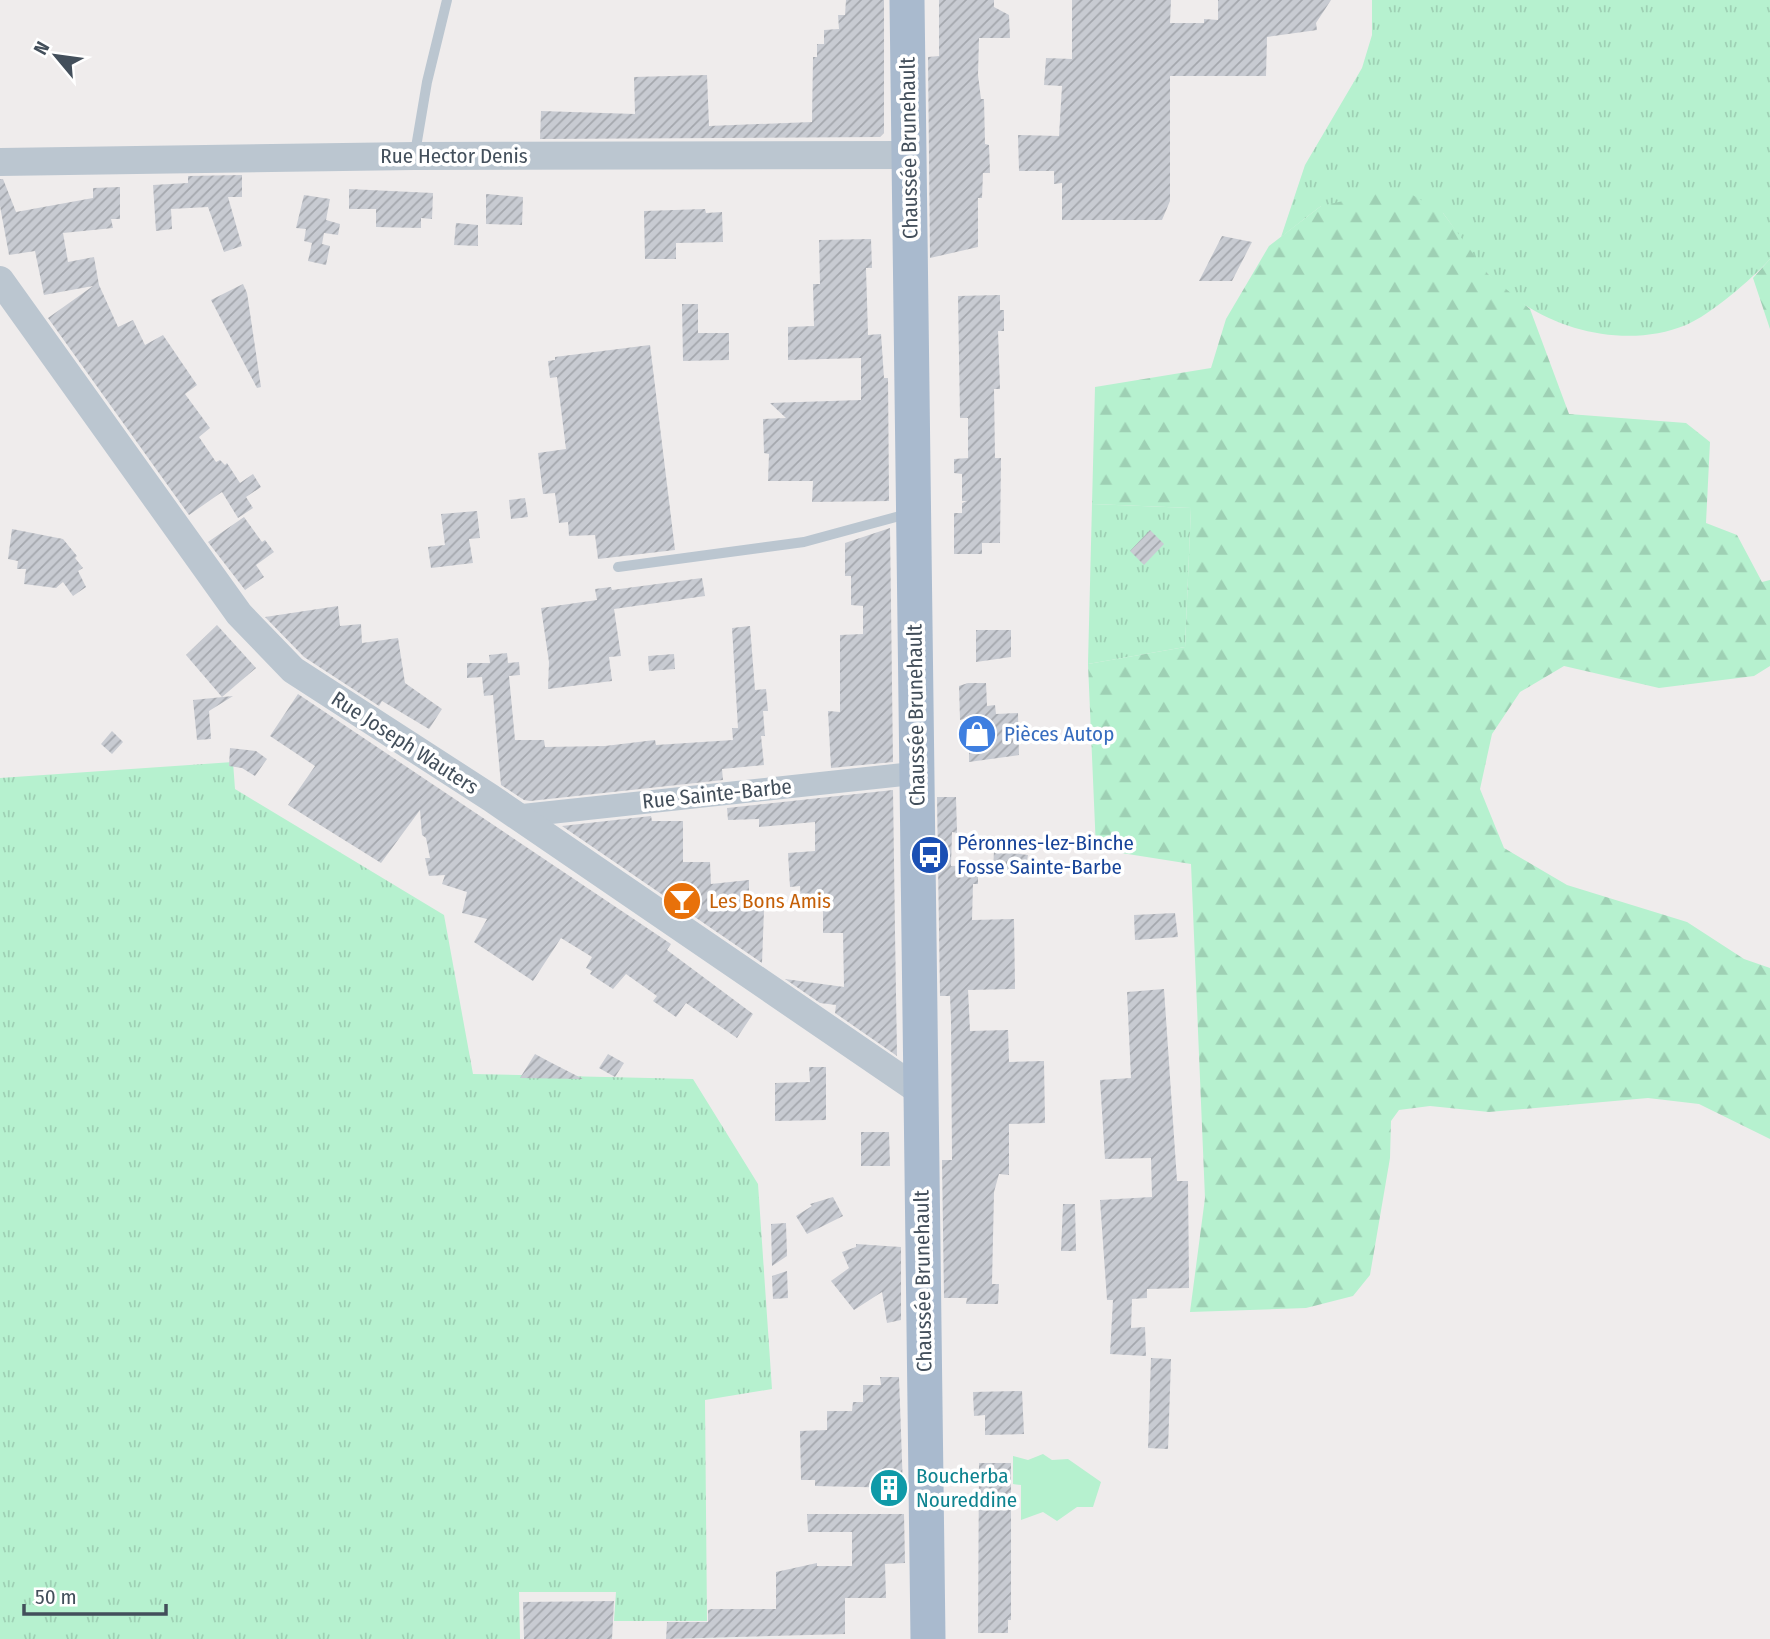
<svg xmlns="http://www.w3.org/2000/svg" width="1770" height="1639" font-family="'Fira Sans Condensed',sans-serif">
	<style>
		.grass { fill: url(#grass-tufts) }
		.forest { fill: url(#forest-firs) }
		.garden { fill: #b6f1cf }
		.building { fill: url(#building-hatch) }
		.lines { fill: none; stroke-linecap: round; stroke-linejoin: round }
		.service { stroke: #bbc6d0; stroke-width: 10 }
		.minor { stroke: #bbc6d0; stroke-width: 23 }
		.tertiary { stroke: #bbc6d0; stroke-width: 28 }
		.primary { stroke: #a9bace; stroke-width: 35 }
		.labels { text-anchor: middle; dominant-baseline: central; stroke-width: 7; stroke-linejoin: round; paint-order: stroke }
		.street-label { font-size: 21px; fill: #434f5b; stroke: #fff }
		.shop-label { font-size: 21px; fill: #366cbe; stroke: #fff; text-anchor: start }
		.transit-label { font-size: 21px; fill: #164399; stroke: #fff; text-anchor: start }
		.food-label { font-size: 21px; fill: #c56008; stroke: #fff; text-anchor: start }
		.culture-label { font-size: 21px; fill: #0d838f; stroke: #fff; text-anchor: start }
	</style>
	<defs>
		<pattern id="grass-tufts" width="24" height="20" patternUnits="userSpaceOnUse" patternTransform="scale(1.75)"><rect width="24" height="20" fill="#b6f1cf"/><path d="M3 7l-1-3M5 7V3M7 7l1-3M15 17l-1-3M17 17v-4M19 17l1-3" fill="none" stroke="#9ed0b4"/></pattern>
		<pattern id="forest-firs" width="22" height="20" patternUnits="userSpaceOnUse" patternTransform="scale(1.75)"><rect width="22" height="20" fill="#b6f1cf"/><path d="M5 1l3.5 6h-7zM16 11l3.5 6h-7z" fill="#9ed0b4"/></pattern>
		<pattern id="building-hatch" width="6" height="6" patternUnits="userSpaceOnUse" patternTransform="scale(1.75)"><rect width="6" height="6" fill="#c8cbd2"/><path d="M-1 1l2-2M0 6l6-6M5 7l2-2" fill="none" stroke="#a4a7ad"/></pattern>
	</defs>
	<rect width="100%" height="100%" fill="#efecec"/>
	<!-- grass -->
	<g class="grass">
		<path d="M 1372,0 L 1770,0 L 1770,259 C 1752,279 1710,315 1686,325 C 1620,352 1534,326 1487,273 C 1471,255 1457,232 1443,213 L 1321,206 L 1281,237 L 1305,165 L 1362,68 L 1372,35 Z"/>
		<polygon points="1092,504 1191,508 1185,647 1088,664"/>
		<polygon points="233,762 235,789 444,915 473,1074 693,1079 758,1184 772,1389 705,1400 707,1621 614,1621 616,1592 519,1592 520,1639 0,1639 0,778"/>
	</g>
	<!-- forest -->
	<g class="forest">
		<polygon points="1401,188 1443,213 1488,274 1530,309 1569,414 1686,423 1710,442 1706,523 1737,535 1762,582 1770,580 1770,666 1754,676 1659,688 1564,666 1520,692 1492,734 1480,789 1504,848 1567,885 1687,922 1744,959 1770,968 1770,1139 1699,1104 1648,1098 1489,1112 1430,1106 1399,1110 1391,1121 1390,1158 1370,1275 1353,1296 1306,1308 1190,1312 1205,1198 1191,864 1096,849 1088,664 1185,647 1191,508 1092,504 1095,387 1211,368 1226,319 1269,246 1321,206"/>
		<polygon points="1770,259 1770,329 1753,278"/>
	</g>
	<!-- garden -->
	<polygon class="garden" points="1043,1454 1052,1460 1068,1459 1101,1482 1093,1507 1077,1507 1057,1521 1043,1512 1021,1520 1021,1485 1013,1484 1013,1456 1028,1460"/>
	<!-- building -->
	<g class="building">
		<polygon points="846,0 884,0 884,133 880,137 540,139 541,111 635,114 634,77 707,75 709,126 812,122 813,57 817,57 817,44 824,44 824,30 839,29 838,15 845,15"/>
		<polygon points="939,0 994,0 994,7 1009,15 1010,38 979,38 978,75 981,99 984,99 985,144 989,145 990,173 983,173 982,198 978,198 978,247 930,258 928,57 939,56"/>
		<polygon points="1072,0 1171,0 1170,23 1204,23 1204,19 1218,20 1218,0 1331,0 1316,23 1317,30 1267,37 1266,76 1170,76 1170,201 1162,220 1062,220 1062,183 1054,184 1054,171 1019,171 1018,135 1059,136 1062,86 1044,85 1046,58 1072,59"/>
		<polygon points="242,175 242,197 228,197 242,246 224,252 208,207 171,209 172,229 156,231 153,185 188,183 188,176"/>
		<polygon points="0,179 3,179 16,212 93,198 93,188 120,187 120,219 111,219 113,228 63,233 68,262 94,257 99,285 118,327 133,320 145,345 163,335 197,385 185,394 210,428 199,437 216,462 220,460 225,465 227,463 240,483 253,474 261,487 246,497 253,508 238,518 222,492 189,515 48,318 93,286 44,295 35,251 9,255 0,206"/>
		<polygon points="349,189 433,193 432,219 421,218 421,228 376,227 376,209 349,209"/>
		<polygon points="486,194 523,197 522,225 486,224"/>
		<polygon points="304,195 330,199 326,220 340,224 338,235 324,233 322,244 330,246 326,265 308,261 312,243 304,241 306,229 296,228"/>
		<polygon points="705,209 706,213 722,212 723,242 676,243 676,259 645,259 644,211"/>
		<polygon points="456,223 478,225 478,246 454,245"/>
		<polygon points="1222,236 1252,242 1232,281 1199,281"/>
		<polygon points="871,239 872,268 866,268 868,335 881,334 884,378 888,378 889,501 812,502 813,481 768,481 769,454 764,453 763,419 786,418 770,403 861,400 861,358 788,360 788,327 814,326 813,284 820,284 819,240"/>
		<polygon points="243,284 247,293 261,387 257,388 211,300"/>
		<polygon points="1000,295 1000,310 1004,310 1004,331 998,331 1000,389 994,389 995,458 1001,458 1000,543 982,543 982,554 954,554 954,513 962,513 962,503 967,501 962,501 962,474 954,473 954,459 968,458 968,418 960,418 958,296"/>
		<polygon points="682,304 698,304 698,333 729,333 729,360 683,361"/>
		<polygon points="650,345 675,550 598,559 595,535 569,536 568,522 559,523 555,493 543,494 538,453 566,449 557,377 550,378 548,361 555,360 555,357"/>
		<polygon points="525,498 528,517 511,519 509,500"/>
		<polygon points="477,511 480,538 469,539 473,563 431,568 428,547 445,545 441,514"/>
		<polygon points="244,517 262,542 265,540 274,552 256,565 264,577 245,590 208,542"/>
		<polygon points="890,528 893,762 831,768 828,711 840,712 840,635 863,634 863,606 851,605 851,576 845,576 845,543"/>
		<polygon points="12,529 63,539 77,556 75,558 83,568 78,571 86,587 73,596 63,582 56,588 24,584 26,569 17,569 18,561 8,559"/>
		<polygon points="1150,530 1164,544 1144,565 1130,551"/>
		<polygon points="702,578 705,596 614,609 621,656 609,657 612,681 548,689 549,662 541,608 597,600 595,589 611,587 612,590"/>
		<polygon points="338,606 340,626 361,624 362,643 398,638 405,683 442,709 429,729 382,701 379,706 304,657 265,617"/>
		<polygon points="217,625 256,668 222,697 186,655"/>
		<polygon points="750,626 755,690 766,689 768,711 763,711 765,736 761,736 764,765 722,769 723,780 530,801 524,800 501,785 493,695 484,696 482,677 467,678 467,663 490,663 489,655 507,653 508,663 519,662 520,675 509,676 515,740 544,740 545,747 605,746 655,740 656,745 733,740 732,728 738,728 732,628"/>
		<polygon points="976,630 1011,630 1011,657 976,662"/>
		<polygon points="674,654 675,669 649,671 648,656"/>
		<polygon points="968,683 986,683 987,706 995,705 996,714 1018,713 1019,755 969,762 969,725 964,726 964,719 960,720 959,686"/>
		<polygon points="298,694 671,944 667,950 753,1014 737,1038 686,1003 676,1017 653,1001 657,996 626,974 613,989 590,974 592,971 586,968 592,957 561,938 533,981 474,942 487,919 462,913 467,892 442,884 445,875 429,876 425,858 430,858 426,838 422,835 420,810 381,863 288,805 315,766 270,736"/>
		<polygon points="233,696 209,711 211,739 197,740 193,700"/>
		<polygon points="112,731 123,742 112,754 101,744"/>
		<polygon points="230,748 256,751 267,759 255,776 242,768 229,766"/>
		<polygon points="893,790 895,932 897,1056 835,1013 836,1005 820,1003 785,979 844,987 843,933 823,933 823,902 801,903 800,886 790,887 788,853 815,851 815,822 759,827 759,819 728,820 727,808"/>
		<polygon points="937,797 956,797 957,833 952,832 951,866 978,865 978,884 973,884 972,920 1014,919 1015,989 968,990 970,1031 1008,1030 1009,1062 1044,1061 1045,1123 1009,1124 1009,1175 999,1174 994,1192 992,1284 999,1284 998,1304 966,1304 967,1298 944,1298 942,1160 952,1160 951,1018 950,996 940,996"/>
		<polygon points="651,816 652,821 683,821 683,862 710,862 711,884 749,880 749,893 755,894 756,910 764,910 762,963 562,826"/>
		<polygon points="994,851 1028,855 1025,873 993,870"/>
		<polygon points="1175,913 1178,937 1135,940 1134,915"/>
		<polygon points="1164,989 1177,1181 1188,1181 1189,1288 1147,1289 1147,1298 1132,1299 1131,1328 1145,1327 1146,1356 1110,1354 1113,1300 1107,1300 1100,1200 1152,1197 1151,1158 1105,1159 1100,1080 1131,1078 1127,992"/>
		<polygon points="535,1054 548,1061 583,1079 520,1078"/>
		<polygon points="608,1054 624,1063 615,1077 599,1068"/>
		<polygon points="809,1067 826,1067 826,1120 775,1121 775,1083 810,1082"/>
		<polygon points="861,1132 889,1132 890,1166 861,1166"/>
		<polygon points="833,1197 843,1216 807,1234 796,1216 812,1206 810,1204"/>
		<polygon points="1063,1204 1075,1204 1076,1251 1061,1251"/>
		<polygon points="786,1223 787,1256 772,1266 771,1224"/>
		<polygon points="856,1244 901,1247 901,1320 887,1323 882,1292 854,1310 831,1281 849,1268 842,1252 856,1247"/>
		<polygon points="787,1271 788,1298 773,1299 772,1276"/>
		<polygon points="1151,1358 1171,1359 1168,1449 1148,1448"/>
		<polygon points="880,1377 899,1377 903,1488 815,1486 815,1480 801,1480 800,1431 827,1430 827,1411 852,1411 853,1402 863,1402 863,1385 881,1385"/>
		<polygon points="1022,1391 1024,1434 985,1435 985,1415 974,1416 973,1392"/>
		<polygon points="979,1463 1011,1463 1011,1620 1008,1620 1008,1633 978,1633"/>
		<polygon points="807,1514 904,1514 905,1563 885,1564 886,1598 845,1598 845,1634 666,1639 667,1622 708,1622 708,1610 712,1609 776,1609 776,1572 817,1563 817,1566 852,1566 852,1532 808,1532"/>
		<polygon points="614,1601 612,1639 524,1639 523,1602"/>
	</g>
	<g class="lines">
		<!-- service -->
		<g class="service">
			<polyline points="415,153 427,82 447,0"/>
			<polyline points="618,567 804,542 907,514"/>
		</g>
		<!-- minor -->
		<polyline class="minor" points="518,816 917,773"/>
		<!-- tertiary -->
		<g class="tertiary">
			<polyline points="0,162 414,156 909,155"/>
			<polyline points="0,280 239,614 293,670 491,798 921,1092"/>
		</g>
		<!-- primary -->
		<polyline class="primary" points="907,0 928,1639"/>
	</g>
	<!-- icons -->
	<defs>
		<g id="shop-disc" transform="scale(2.0125)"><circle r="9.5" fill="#3f7fe0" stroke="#fff"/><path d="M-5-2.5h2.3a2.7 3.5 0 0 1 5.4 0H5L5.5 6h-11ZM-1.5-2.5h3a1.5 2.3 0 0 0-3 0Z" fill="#fff"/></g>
		<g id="bus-disc" transform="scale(2.0125)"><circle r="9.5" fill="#1a4fb4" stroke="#fff"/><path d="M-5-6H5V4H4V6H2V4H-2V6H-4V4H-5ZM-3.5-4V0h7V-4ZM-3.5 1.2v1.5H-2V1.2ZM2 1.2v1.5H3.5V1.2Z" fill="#fff"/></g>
		<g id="bar-disc" transform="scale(2.0125)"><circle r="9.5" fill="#e8710a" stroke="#fff"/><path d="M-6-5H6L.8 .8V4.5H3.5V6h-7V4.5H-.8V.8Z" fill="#fff"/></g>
		<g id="building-disc" transform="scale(2.0125)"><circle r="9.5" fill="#0f9aa8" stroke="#fff"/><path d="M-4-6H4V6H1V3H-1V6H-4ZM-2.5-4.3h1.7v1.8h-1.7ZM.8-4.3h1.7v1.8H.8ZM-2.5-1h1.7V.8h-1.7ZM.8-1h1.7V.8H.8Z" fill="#fff"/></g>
	</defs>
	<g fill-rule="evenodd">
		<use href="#shop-disc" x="977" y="734"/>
		<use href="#bus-disc" x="930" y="855"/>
		<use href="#bar-disc" x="682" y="901"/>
		<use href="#building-disc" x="889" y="1488"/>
	</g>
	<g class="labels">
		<!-- street labels -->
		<g class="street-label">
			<text transform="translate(909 148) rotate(-91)">Chaussée Brunehault</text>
			<text x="454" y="156">Rue Hector Denis</text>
			<text transform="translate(916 715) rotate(-91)">Chaussée Brunehault</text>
			<text transform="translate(405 743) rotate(33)">Rue Joseph Wauters</text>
			<text transform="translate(717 794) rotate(-6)">Rue Sainte-Barbe</text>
			<text transform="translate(923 1281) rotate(-91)">Chaussée Brunehault</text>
		</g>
		<!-- shop labels -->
		<g class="shop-label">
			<text x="1004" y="734">Pièces Autop</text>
		</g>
		<!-- transit labels -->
		<g class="transit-label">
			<text x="957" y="843">Péronnes-lez-Binche<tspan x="957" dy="24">Fosse Sainte-Barbe</tspan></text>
		</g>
		<!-- food labels -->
		<g class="food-label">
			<text x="709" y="901">Les Bons Amis</text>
		</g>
		<!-- culture labels -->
		<g class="culture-label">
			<text x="916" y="1476">Boucherba<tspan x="916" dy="24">Noureddine</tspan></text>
		</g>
	</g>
	<!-- north arrow -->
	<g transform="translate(56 56) rotate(299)" stroke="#ffffff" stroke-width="5" paint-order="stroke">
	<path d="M0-5L12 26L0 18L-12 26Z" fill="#434f5b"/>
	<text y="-10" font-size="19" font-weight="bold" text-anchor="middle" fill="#434f5b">N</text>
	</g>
	<!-- scale -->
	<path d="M24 1604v10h142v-10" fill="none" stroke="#434f5b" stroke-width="3.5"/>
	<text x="35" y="1604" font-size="21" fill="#434f5b" stroke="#ffffff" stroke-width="5" paint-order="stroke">50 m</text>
</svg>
